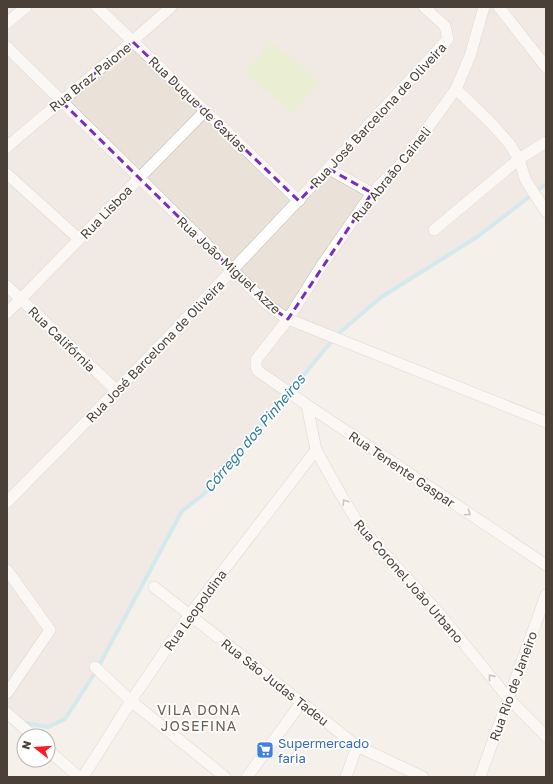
<svg xmlns="http://www.w3.org/2000/svg" width="553" height="784" font-family="'Golos Text',sans-serif">
	<style>
		.residential { fill: #eae1d9 }
		.green { fill: #dceab4 }
		.lines { fill: none; stroke-linecap: round; stroke-linejoin: round }
		.stream { stroke: #a8e1f2; stroke-width: 4 }
		.minor-casing { stroke: #c4b9b0; stroke-width: 12 }
		.minor { stroke: #fff; stroke-width: 11 }
		.oneway { stroke: #9b9692 }
		.marked { fill: none; stroke: #7b2cbf; stroke-width: 3; stroke-dasharray: 8 5; stroke-linejoin: round }
		.labels { text-anchor: middle; dominant-baseline: central; stroke-width: 3.5; stroke-linejoin: round; paint-order: stroke }
		.street-label { font-size: 13px; fill: #4a4038; stroke: #fff }
		.shop-label { font-size: 13px; fill: #366cbe; stroke: #fff; text-anchor: start }
		.water-label { font-size: 14px; font-style: italic; fill: #297d97; stroke: #fff }
		.neighbourhood-label { font-size: 14px; letter-spacing: 1px; fill: #6d5c50; stroke: #fff }
	</style>
	<rect width="100%" height="100%" fill="#f6f0eb"/>
	<!-- residential -->
	<polygon class="residential" points="7,7 546,7 546,184 477,237 380,298 337,335 204,494 182,511 95,673 65,719 48,727 25,723 7,711"/>
	<!-- green -->
	<polygon class="green" points="271,41 320,83 291,113 244,71"/>
	<g class="lines">
		<!-- stream -->
		<polyline class="stream" points="25,723 48,727 65,719 95,673 182,511 204,494 337,335 380,298 477,237 546,184"/>
		<!-- minor casing -->
		<g class="minor-casing">
			<g id="minor">
				<polyline points="97,7 299,201"/>
				<polyline points="484,7 470,56 456,89 401,164 372,193 322,265 288,319 256,360 256,367 258,371 307,405 546,565"/>
				<polyline points="499,7 546,67"/>
				<polyline points="7,23 26,7"/>
				<polyline points="7,47 269,306 288,319 546,422"/>
				<polyline points="456,89 491,123 509,143 519,159 525,179 546,212"/>
				<path d="M 7,147 C 62,100 118,55 171,7"/>
				<polyline points="329,169 372,193"/>
				<polyline points="7,174 79,239"/>
				<polyline points="434,230 519,159 546,142"/>
				<polyline points="7,286 117,391"/>
				<polyline points="7,313 205,111"/>
				<polyline points="307,405 316,450 341,495 361,528 438,612 509,699 546,736"/>
				<path d="M 7,502 C 157,351 304,196 448,39 L 445,26 L 424,7"/>
				<polyline points="7,570 50,630 7,693"/>
				<polyline points="154,587 357,746 423,777"/>
				<polyline points="95,667 131,701 225,777"/>
				<polyline points="7,713 33,736"/>
				<polyline points="48,750 79,777"/>
				<polyline points="83,777 131,701 190,614 316,450"/>
				<polyline points="247,777 301,703"/>
				<polyline points="346,777 357,746"/>
				<polyline points="480,777 546,595"/>
			</g>
		</g>
		<!-- minor -->
		<use href="#minor" class="minor"/>
	</g>
	<!-- one-way arrows -->
	<defs><path id="oneway-chevron" d="M-2-3.5L2.5 0L-2 3.5" fill="none" stroke-width="1.6" stroke-linecap="round" stroke-linejoin="round"/></defs>
	<g class="oneway">
		<use href="#oneway-chevron" transform="translate(345 502) rotate(-122)"/>
		<use href="#oneway-chevron" transform="translate(468 513) rotate(34)"/>
		<use href="#oneway-chevron" transform="translate(491 677) rotate(-129)"/>
	</g>
	<!-- marked area -->
	<path d="M0 0H553V784H0ZM 133,42 L 299,201 L 329,169 L 372,193 L 288,319 L 269,306 L 61,101 Z" fill="#f6f0eb" fill-opacity=".55" fill-rule="evenodd"/>
	<path class="marked" d="M 133,42 L 299,201 L 329,169 L 372,193 L 288,319 L 269,306 L 61,101 Z"/>
	<!-- icons -->
	<defs>
		<g id="supermarket-square" transform="scale(0.9)"><rect x="-9" y="-9" width="18" height="18" rx="4" fill="#3f7fe0" stroke="#fff"/><path d="M-6-5.5h2.5l.6 2H6L4.5 2H-2.5L-4.4-4H-6ZM-1.5 3.2a1.3 1.3 0 1 0 .1 0ZM3 3.2a1.3 1.3 0 1 0 .1 0Z" fill="#fff"/></g>
	</defs>
	<g fill-rule="evenodd">
		<use href="#supermarket-square" x="265" y="750"/>
	</g>
	<g class="labels">
		<!-- street labels -->
		<g class="street-label">
			<text transform="translate(90 77) rotate(-39)">Rua Braz Paione</text>
			<text transform="translate(198 104) rotate(44)">Rua Duque de Caxias</text>
			<text transform="translate(378 115) rotate(-47)">Rua José Barcelona de Oliveira</text>
			<text transform="translate(391 174) rotate(-51)">Rua Abraão Caineli</text>
			<text transform="translate(106 212) rotate(-46)">Rua Lisboa</text>
			<text transform="translate(229 265) rotate(43)">Rua João Miguel Azze</text>
			<text transform="translate(62 339) rotate(44)">Rua Califórnia</text>
			<text transform="translate(155 351) rotate(-46)">Rua José Barcelona de Oliveira</text>
			<text transform="translate(402 469) rotate(34)">Rua Tenente Gaspar</text>
			<text transform="translate(409 581) rotate(49)">Rua Coronel João Urbano</text>
			<text transform="translate(195 610) rotate(-54)">Rua Leopoldina</text>
			<text transform="translate(275 682) rotate(38)">Rua São Judas Tadeu</text>
			<text transform="translate(513 686) rotate(-70)">Rua Rio de Janeiro</text>
		</g>
		<!-- shop labels -->
		<g class="shop-label">
			<text x="278" y="743">Supermercado<tspan x="278" dy="15">faria</tspan></text>
		</g>
		<!-- water labels -->
		<g class="water-label">
			<text transform="translate(254 433) rotate(-50)">Córrego dos Pinheiros</text>
		</g>
		<!-- neighbourhood labels -->
		<g class="neighbourhood-label">
			<text x="199" y="709">VILA DONA<tspan x="199" dy="16">JOSEFINA</tspan></text>
		</g>
	</g>
	<!-- border -->
	<rect width="553" height="784" fill="none" stroke="#4a4038" stroke-width="16"/>
	<!-- north arrow -->
	<g transform="translate(36 748) rotate(287)"><circle r="19" fill="#ffffff" stroke="#b7b3af"/>
	<path d="M0-3L7 15L0 10L-7 15Z" fill="#fc1c25"/>
	<text y="-6" font-size="11" font-weight="bold" text-anchor="middle" fill="#4a4038">N</text>
	</g>
</svg>
